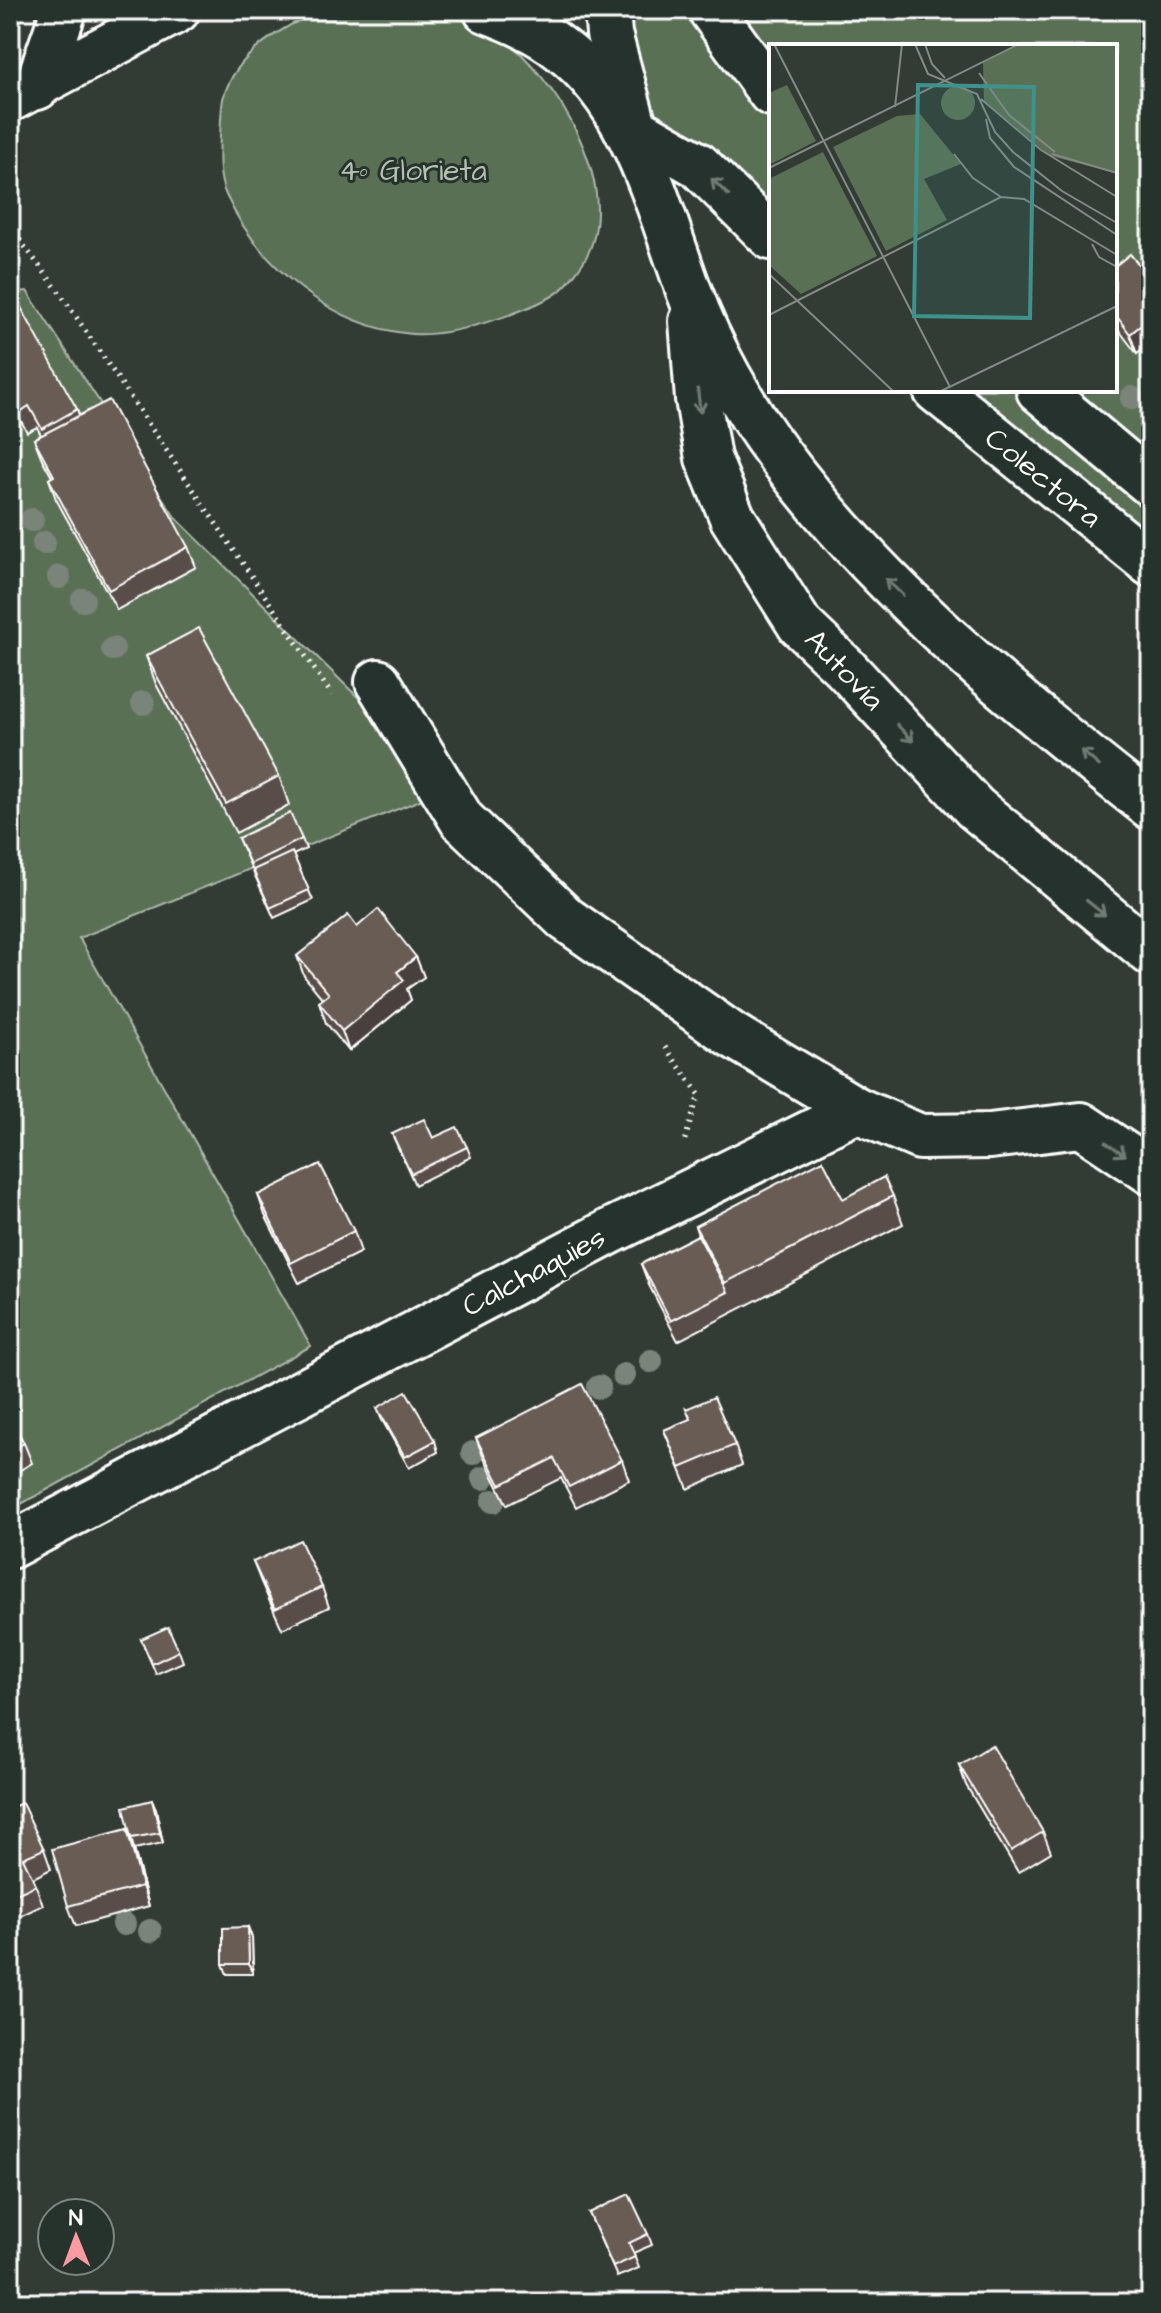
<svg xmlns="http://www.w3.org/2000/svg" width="1161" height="2313" font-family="'Architects Daughter',sans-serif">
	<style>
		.green { fill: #5a7054; stroke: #acb8aa; stroke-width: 2 }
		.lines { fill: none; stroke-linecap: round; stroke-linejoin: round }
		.street-casing { stroke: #fff; stroke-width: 50 }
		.secondary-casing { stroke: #fff; stroke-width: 50 }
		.path { stroke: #fff; stroke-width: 5; stroke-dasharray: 2 6; stroke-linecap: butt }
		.street { stroke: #26332d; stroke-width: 44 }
		.secondary { stroke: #26332d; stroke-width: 44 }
		.tree { fill: #7a847a }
		.wall { fill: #594e49; stroke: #fff; stroke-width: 2 }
		.shaded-wall { fill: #48403c; stroke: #fff; stroke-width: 2 }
		.building { fill: #675b55; stroke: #fff; stroke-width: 2 }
		.oneway { stroke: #727a76 }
		.labels { text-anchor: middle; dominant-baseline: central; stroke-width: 6; stroke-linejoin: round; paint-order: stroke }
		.park-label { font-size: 30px; fill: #b5bfb2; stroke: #26332d }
		.street-label { font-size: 30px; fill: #fff; stroke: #26332d }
		.inset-road { fill: none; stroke: #858986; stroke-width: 2 }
		.view { fill: #3f918b; fill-opacity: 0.15; stroke: #3f918b; stroke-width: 4 }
		.inset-edge { fill: none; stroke: #fff; stroke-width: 4 }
	</style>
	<rect width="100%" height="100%" fill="#333b35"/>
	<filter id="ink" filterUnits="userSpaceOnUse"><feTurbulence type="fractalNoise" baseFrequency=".0125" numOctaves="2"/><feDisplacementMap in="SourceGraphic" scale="16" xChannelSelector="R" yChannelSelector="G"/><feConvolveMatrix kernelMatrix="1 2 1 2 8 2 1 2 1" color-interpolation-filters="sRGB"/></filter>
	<g filter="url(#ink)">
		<!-- green -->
		<g class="green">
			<path d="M 324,10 C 380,10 446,0 495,32 C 557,75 631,196 580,267 C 571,279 564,290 551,297 C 516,315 451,337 412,334 C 332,327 259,266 226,195 C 218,178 219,153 220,135 C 221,123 221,110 223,99 C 235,53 284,25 324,10 Z"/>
			<polygon points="623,10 1151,10 1151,564 936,390 1115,390 1115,46 771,46 771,237 698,165 626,84"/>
			<polygon points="27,291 175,517 450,788 79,938 311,1346 10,1510 10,293"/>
		</g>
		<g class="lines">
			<!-- street casing -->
			<g class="street-casing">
				<g id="street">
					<polyline points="607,10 609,34 637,137"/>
					<polyline points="711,10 771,93"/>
					<polyline points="37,87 64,10"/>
					<polyline points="635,129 698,165 771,237"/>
					<polyline points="936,390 1151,564"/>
					<polyline points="1039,390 1151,484"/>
					<polyline points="378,682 462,820 566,919 732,1035 857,1110"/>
					<polyline points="10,1546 611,1231 857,1110 920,1137 990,1136 1081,1125 1151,1172"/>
				</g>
			</g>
			<!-- secondary casing -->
			<g class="secondary-casing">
				<g id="secondary">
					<path d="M 486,10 C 512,20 539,31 561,49 C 636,106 658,208 689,291 C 710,348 743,407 779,455 C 881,592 1017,702 1151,807"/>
					<polyline points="10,99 177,10"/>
					<polyline points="692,321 698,399 708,458 732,517 800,625 844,667 975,808 1151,953"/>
				</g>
			</g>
			<!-- path -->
			<g class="path">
				<polyline points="10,227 60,293 332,695"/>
				<polyline points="665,1047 699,1094 684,1143"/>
			</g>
			<!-- street -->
			<use href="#street" class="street"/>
			<!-- secondary -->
			<use href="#secondary" class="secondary"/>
		</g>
		<!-- trees -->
		<g class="tree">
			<circle cx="1132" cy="398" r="12"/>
			<circle cx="32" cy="520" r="12"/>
			<circle cx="44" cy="543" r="12"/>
			<circle cx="59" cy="577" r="12"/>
			<circle cx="83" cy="600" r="12"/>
			<circle cx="113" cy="649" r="12"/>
			<circle cx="143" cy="703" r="12"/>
			<circle cx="651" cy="1361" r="12"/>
			<circle cx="624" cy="1375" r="12"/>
			<circle cx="599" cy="1387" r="12"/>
			<circle cx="473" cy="1453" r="12"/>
			<circle cx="483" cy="1478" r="12"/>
			<circle cx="493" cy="1501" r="12"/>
			<circle cx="124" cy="1924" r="12"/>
			<circle cx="150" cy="1931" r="12"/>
		</g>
		<!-- wall -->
		<g class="wall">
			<polygon points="1115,266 1137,354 1118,329 1115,332"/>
			<polygon points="10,307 77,409 79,415 188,547 196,567 117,610 56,499 49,479 52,477 42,459 34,439 41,435 37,427 27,432 10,401"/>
			<polygon points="146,656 279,776 289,805 236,833 156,684"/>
			<polygon points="10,692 15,705 10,708"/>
			<polygon points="238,838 302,839 306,849 293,855 313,900 274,918"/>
			<polygon points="357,927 416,957 424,977 407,989 411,1000 349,1051 326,1023 319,1002 323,999 304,976 297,956"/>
			<polygon points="392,1134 433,1138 467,1147 471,1157 415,1185"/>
			<polygon points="258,1195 354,1231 361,1252 299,1283 265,1215"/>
			<polygon points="893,1196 903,1224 678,1341 649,1285 641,1264 698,1235 695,1226 843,1199"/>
			<polygon points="377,1408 435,1441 438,1452 409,1468 381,1418"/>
			<polygon points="686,1409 735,1445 742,1465 688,1489 664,1430 690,1419"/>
			<polygon points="10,1418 24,1443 32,1463 10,1476"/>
			<polygon points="476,1438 622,1460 629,1480 576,1507 561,1478 507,1505 484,1458"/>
			<polygon points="253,1562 322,1587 329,1607 282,1629 261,1582"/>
			<polygon points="141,1639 179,1651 183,1662 156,1674"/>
			<polygon points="959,1765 1043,1832 1051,1852 1018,1872 966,1785"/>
			<polygon points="10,1808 44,1849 51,1869 33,1878 43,1905 10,1921"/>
			<polygon points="156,1810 163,1843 134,1849 131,1838"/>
			<polygon points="127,1829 134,1849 149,1906 76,1926 68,1906"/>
			<polygon points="248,1927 252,1938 253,1974 227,1974 223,1964"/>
			<polygon points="589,2213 648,2234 652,2245 633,2253 639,2268 617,2277"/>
		</g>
		<!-- shaded-wall -->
		<g class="shaded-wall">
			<polygon points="1148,276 1151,285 1151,299 1139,283"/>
			<polygon points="1151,317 1151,343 1137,354 1130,334"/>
			<polygon points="416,957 424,977 407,989 411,1000 349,1051 342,1031 397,972"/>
			<polygon points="152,1800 156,1810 163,1843 160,1833"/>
			<polygon points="127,1829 134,1849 149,1906 142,1886"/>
			<polygon points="248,1927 252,1938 253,1974 249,1964"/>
		</g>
		<!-- building -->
		<g class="building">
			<polygon points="1130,254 1148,276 1139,283 1151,298 1151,317 1130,334 1115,314 1115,266"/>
			<polygon points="18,302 77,409 42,429 29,406 20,412 10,394 10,307"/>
			<polygon points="109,400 188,547 109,590 49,479 54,476 34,439"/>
			<polygon points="199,628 279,776 226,804 146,656"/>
			<polygon points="290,813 302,839 250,864 238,838"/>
			<polygon points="292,852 309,890 270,908 253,870"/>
			<polygon points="378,909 416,957 397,972 404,980 342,1031 319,1002 329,994 297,956 348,915 357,927"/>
			<polygon points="424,1119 433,1138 457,1127 467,1147 411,1174 392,1134"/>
			<polygon points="823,1160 843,1199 884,1177 893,1196 725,1283 695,1226"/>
			<polygon points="320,1164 354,1231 291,1263 258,1195"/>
			<polygon points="698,1235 728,1292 671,1321 641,1264"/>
			<polygon points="582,1384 622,1460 569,1487 554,1458 500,1485 476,1438"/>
			<polygon points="406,1391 435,1441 405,1457 377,1408"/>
			<polygon points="714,1397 735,1445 680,1468 664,1430 691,1419 686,1409"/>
			<polygon points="10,1418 24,1443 10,1451"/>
			<polygon points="300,1540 322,1587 275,1609 253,1562"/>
			<polygon points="168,1627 179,1651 152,1664 141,1639"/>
			<polygon points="992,1745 1043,1832 1011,1851 959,1765"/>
			<polygon points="152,1800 160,1833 131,1838 124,1807"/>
			<polygon points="22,1803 44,1849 23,1858 36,1885 10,1897 10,1808"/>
			<polygon points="127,1829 142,1886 68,1906 52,1849"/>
			<polygon points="248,1927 249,1964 223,1964 223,1928"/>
			<polygon points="629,2194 648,2234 629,2243 635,2257 613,2267 589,2213"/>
		</g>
		<!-- one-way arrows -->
		<defs><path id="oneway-shaft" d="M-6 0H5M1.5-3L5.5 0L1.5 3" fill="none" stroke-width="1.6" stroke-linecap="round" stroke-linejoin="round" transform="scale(2)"/></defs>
		<g class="oneway">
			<use href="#oneway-shaft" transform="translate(720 187) rotate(-136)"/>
			<use href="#oneway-shaft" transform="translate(699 401) rotate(83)"/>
			<use href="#oneway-shaft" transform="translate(894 587) rotate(-137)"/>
			<use href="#oneway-shaft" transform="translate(905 733) rotate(47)"/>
			<use href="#oneway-shaft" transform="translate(1090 758) rotate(-140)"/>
			<use href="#oneway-shaft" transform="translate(1096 908) rotate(39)"/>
			<use href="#oneway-shaft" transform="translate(1116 1149) rotate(34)"/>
		</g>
	</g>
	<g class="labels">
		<!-- park labels -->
		<g class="park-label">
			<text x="413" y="171">4º Glorieta</text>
		</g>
		<!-- street labels -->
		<g class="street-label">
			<text transform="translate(1043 478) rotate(39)">Colectora</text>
			<text transform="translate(844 670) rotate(46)">Autovía</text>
			<text transform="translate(534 1272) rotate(-28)">Calchaquies</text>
		</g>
	</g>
	<!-- overview -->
	<g transform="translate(769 44)">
		<rect width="348" height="348" fill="#333b35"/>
		<path d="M 249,0 L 348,0 L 348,129 L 281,112 L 215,57 L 214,19 ZM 18,41 L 47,97 L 0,121 L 0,49 ZM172 59a17 17 0 1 1 34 0a17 17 0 1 1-34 0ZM 151,70 L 192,120 L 155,135 L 178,176 L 117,207 L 64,103 L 128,72 ZM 54,108 L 108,212 L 32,250 L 0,221 L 0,135 Z" fill="#5a7054"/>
		<path class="inset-road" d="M 5,0 L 181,343M 146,0 L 159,30 L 208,50 L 226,88 L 244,108 L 293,147 L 348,179M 156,0 L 163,20 L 176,34M 210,29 L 240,71 L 286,108M 212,55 L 272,106 L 348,153M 126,63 L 133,0M 217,75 L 221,94 L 245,123 L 348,191M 185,110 L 204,134 L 232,153M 283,110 L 348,129M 0,124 L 250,0M 323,200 L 330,213 L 348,223M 0,230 L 125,348M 0,271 L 232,153 L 255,155 L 348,211M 170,348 L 348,262"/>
		<path class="view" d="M 149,41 L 265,43 L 261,274 L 145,272 Z"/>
		<rect width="348" height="348" class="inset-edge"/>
	</g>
	<!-- margin -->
	<rect width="1161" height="2313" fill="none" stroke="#26332d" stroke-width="40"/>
	<rect x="20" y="20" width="1121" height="2273" fill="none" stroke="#fff" stroke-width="3" filter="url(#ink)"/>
	<!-- north arrow -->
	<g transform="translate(76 2237) rotate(359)"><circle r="38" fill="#26332d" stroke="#7d8581" stroke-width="2"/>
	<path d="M0-6L14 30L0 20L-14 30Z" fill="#ff9aa2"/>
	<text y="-12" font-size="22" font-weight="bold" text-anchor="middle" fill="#ffffff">N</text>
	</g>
</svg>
